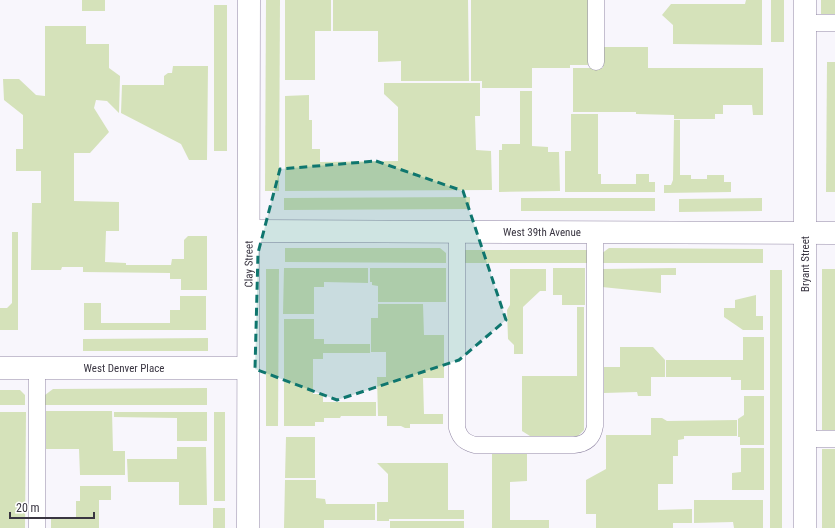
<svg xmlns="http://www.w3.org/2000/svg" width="835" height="528" font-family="'Roboto Condensed',sans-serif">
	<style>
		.green { fill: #d5e2ba }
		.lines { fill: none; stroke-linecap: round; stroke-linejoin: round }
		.service-casing { stroke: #9187a4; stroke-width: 17 }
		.minor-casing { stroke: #9187a4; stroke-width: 23 }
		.service { stroke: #fff; stroke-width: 16 }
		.minor { stroke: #fff; stroke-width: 22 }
		.marked { fill: #0f766e; fill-opacity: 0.2; stroke: #0f766e; stroke-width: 3; stroke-dasharray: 8 5; stroke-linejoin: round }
		.labels { text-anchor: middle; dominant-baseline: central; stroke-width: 3.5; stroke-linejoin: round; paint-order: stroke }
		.street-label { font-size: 11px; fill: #393541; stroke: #fff }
	</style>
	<rect width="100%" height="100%" fill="#f8f6fc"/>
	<!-- green -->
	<g class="green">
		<rect x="82" y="0" width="23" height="11"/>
		<polygon points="266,0 280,0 279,191 265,191"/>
		<polygon points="285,0 331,0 331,31 315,31 315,80 285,80"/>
		<polygon points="333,0 468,0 469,81 401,81 401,61 378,62 378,31 333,31"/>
		<polygon points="471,0 600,0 601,65 570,65 570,68 532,68 532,88 482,88 482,81 471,81"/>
		<polygon points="746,0 762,0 762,45 673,44 673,25 662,15 671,4 745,4"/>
		<rect x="771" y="0" width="13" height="42"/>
		<rect x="821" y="0" width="14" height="14"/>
		<rect x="214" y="5" width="13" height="146"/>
		<polygon points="45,26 86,26 86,44 109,44 109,68 120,76 119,113 107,101 96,100 94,108 109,132 90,153 74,153 74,201 119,202 119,231 106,231 105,262 126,263 126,265 171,265 172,259 184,259 184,240 188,236 207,236 207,290 181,290 181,279 170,279 170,273 83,272 83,267 62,267 61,270 31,270 32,203 41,203 41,171 16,171 16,149 23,149 23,115 4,100 3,79 19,79 36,95 45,96"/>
		<polygon points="604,47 648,47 648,68 763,68 763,115 753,115 752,105 723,105 723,114 715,114 715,119 674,119 674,115 636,114 636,112 573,112 573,68 603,68"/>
		<polygon points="827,62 835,62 835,192 826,192"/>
		<polygon points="173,66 208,66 207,160 189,160 181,144 121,113 122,85 164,85 164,76 168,73 172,73"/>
		<polygon points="384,83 480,83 480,116 475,116 476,150 491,151 492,190 285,191 285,96 309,95 309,120 312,120 312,149 320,149 320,162 398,161 398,107 384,94"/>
		<polygon points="520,91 532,91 532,146 548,147 548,152 559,152 560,191 499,192 499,150 502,150 502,144 520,144"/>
		<polygon points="571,114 598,114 598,174 601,174 601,184 636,184 636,174 649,174 649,182 655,182 655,192 565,192 565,151 571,151"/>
		<polygon points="674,120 680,120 680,175 691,175 691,179 707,179 707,175 724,175 724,182 731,182 731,192 664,193 664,185 671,185 673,180"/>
		<polygon points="470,197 470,209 284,210 284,198"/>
		<rect x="521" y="198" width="134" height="13"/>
		<polygon points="762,198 762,211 679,212 679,199"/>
		<polygon points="12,232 18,232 18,330 0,330 0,308 7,308 12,303"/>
		<polygon points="285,248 440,248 446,253 446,263 285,262"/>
		<polygon points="609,248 763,249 763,263 601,263 601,254"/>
		<polygon points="464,250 588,250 588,263 461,263"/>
		<polygon points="284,268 368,268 368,283 324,282 324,287 314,287 314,314 283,314"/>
		<polygon points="370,268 446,268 446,302 378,302 378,286 372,285 372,282 370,282"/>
		<polygon points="553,268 585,268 585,305 562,305 562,295 553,295"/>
		<polygon points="676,268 676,275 661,275 661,293 602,287 602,269"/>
		<polygon points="266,269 279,269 278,426 266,426"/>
		<polygon points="510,269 546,269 546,291 540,291 523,307 523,354 514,354 514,345 508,339 507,310 510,305"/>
		<rect x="822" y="269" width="13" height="161"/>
		<rect x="770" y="270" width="12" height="258"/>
		<polygon points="756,295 756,316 763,316 763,330 743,330 724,317 724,308 735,308 735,300"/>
		<polygon points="180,296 206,296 206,330 84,330 84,303 101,303 101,323 170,323 170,310 180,310"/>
		<polygon points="378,304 423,304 424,335 444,335 444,378 423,378 424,414 443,414 443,424 410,424 410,428 405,428 401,426 387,426 387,416 378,416 377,377 386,377 386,352 371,352 371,318 378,318"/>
		<polygon points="577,307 584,307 584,430 578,436 530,436 522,431 522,376 577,376"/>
		<polygon points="284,319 314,319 314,339 324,339 324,344 370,344 370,353 323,353 323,359 313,359 313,394 323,394 323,402 376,402 376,416 341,416 340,418 324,418 324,422 315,422 315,426 284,426"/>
		<polygon points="743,337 764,337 764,390 741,390 741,380 731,380 731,377 666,377 666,360 743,360"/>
		<polygon points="208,338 208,351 83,351 83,339"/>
		<polygon points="620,347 653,347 665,360 665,377 651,377 651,396 638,396 637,392 604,393 604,367 620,367"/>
		<polygon points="207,388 207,405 45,405 45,395 53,389"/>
		<polygon points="0,390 20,390 25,395 25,405 0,405"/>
		<polygon points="744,396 764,396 764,445 740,445 740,437 738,437 738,419 744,415"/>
		<polygon points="46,411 112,411 113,451 125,451 125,475 80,475 79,449 46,449"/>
		<polygon points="0,412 26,412 25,528 0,528"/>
		<polygon points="114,412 207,412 207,441 177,441 177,418 114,417"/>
		<rect x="214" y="412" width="11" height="89"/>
		<polygon points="651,418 662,418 667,421 737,420 737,436 684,436 684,439 678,440 678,456 673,456 673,484 658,484 658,510 692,509 692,523 673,523 673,528 596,528 596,514 586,514 586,480 606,469 606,435 651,435"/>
		<polygon points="286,437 315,437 315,478 285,478"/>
		<polygon points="177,447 206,447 207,505 179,505 179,482 128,482 127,459 177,459"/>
		<polygon points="741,448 764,448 764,490 732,490 732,473 741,472"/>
		<rect x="822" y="449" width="13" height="79"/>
		<polygon points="492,454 527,454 527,481 510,482 510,520 549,520 549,528 492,528"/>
		<polygon points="377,463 448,463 448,510 464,510 464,519 389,519 389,521 377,521 377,502 388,502 388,474"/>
		<polygon points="285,480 316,480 316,498 325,499 326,504 375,504 375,520 324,520 324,528 284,528"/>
		<polygon points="80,486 111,486 111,500 99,500 99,528 51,528 51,519 76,519 76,501 80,501"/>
		<polygon points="694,500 763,500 763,528 734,528 733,522 694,523"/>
		<rect x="213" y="508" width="12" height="20"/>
		<rect x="390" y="521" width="74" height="7"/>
	</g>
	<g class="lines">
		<!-- service casing -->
		<g class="service-casing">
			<g id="service">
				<polyline points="805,23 835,23"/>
				<polyline points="596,62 596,0"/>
				<path d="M 457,232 L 457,428 C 460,438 464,442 475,445 L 574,445 C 586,444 593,438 595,426 L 595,232"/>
				<polyline points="37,368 37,528"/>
				<polyline points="805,439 835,439"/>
			</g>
		</g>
		<!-- minor casing -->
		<g class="minor-casing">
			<g id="minor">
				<path id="s1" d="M 249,231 L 835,233"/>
				<path id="s2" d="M 0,368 L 248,368"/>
				<path id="s3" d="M 248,528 L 249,0"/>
				<polyline points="805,528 805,0"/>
			</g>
		</g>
		<!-- service -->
		<use href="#service" class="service"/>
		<!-- minor -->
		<use href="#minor" class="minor"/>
	</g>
	<!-- marked area -->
	<path class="marked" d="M 376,161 L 463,191 L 506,320 L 459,360 L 337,400 L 255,369 L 258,253 L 280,169 Z"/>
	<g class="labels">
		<!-- street labels -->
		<g class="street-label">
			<text stroke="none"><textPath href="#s1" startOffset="293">West 39th Avenue</textPath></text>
			<text stroke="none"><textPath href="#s3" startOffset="264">Clay Street</textPath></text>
			<text transform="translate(805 264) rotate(-90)">Bryant Street</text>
			<text stroke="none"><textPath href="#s2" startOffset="124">West Denver Place</textPath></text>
		</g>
	</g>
	<!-- scale -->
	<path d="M10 512v6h84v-6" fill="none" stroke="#393541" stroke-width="2"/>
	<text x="16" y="512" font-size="12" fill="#393541" stroke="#ffffff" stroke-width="3" paint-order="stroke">20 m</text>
</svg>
